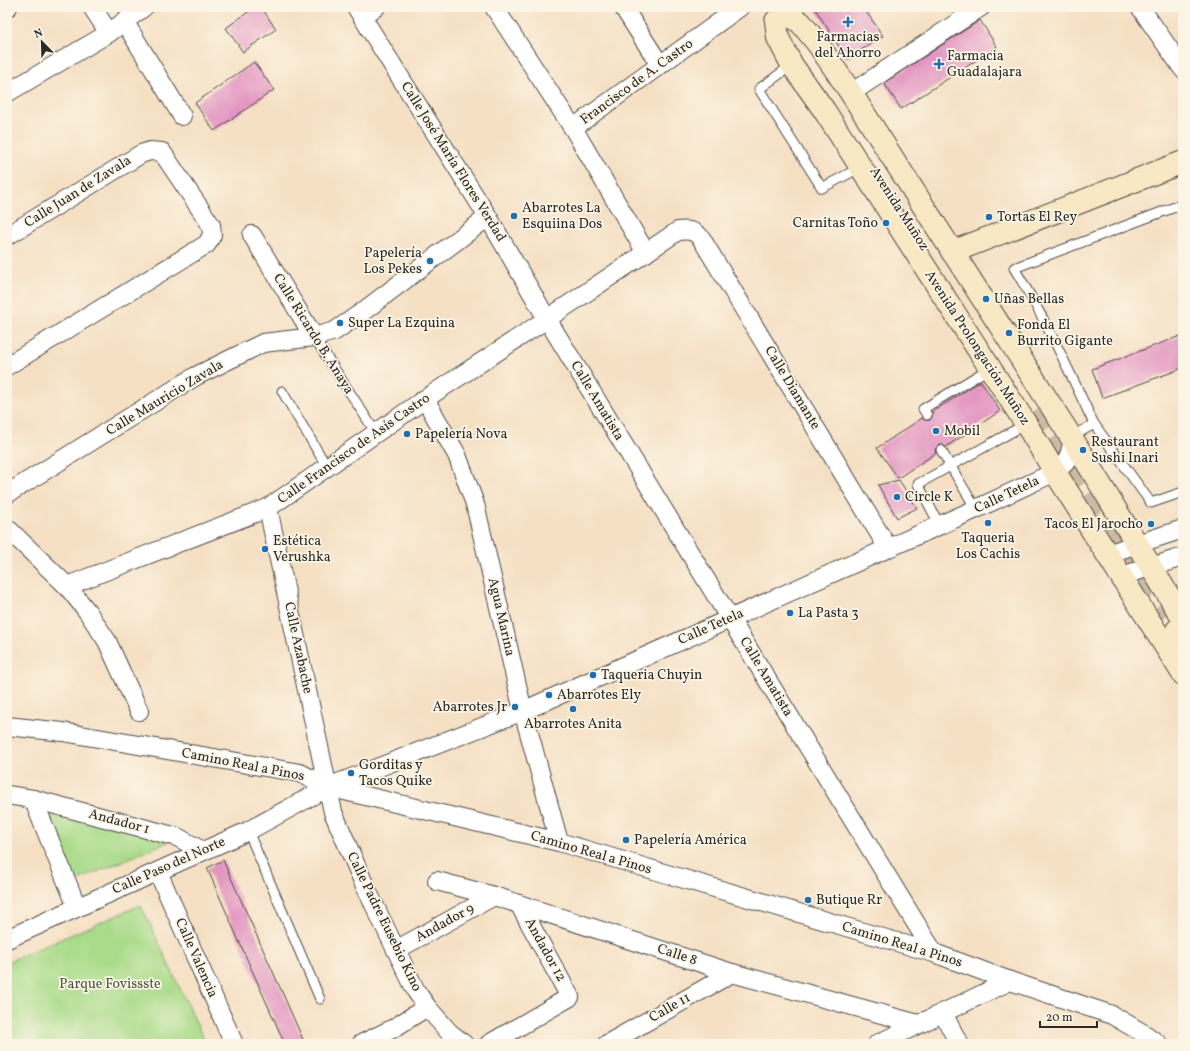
<svg xmlns="http://www.w3.org/2000/svg" width="1190" height="1051" font-family="Vollkorn,serif">
	<style>
		.green { fill: #a9db89; stroke: #6a835a }
		.building { fill: #e396c2 }
		.lines { fill: none; stroke-linecap: round; stroke-linejoin: round }
		.secondary-tunnel { stroke: #cdbca5; stroke-width: 22; stroke-dasharray: 22 11; stroke-linecap: butt }
		.lane-casing { stroke: #494642; stroke-width: 11 }
		.street-casing { stroke: #494642; stroke-width: 20 }
		.secondary-casing { stroke: #494642; stroke-width: 24 }
		.lane { stroke: #fff; stroke-width: 9 }
		.street { stroke: #fff; stroke-width: 18 }
		.secondary { stroke: #f8e8c3; stroke-width: 22 }
		.poi-dot { fill: #1f6fb2; stroke: #fcf5e5; stroke-width: 1.5 }
		.labels { text-anchor: middle; dominant-baseline: central; stroke-width: 3.5; stroke-linejoin: round; paint-order: stroke }
		.poi-label { font-size: 14px; fill: #2b2b2b; stroke: #fcf5e5; text-anchor: start }
		.street-label { font-size: 14px; fill: #2b2b2b; stroke: #fcf5e5 }
		.park-label { font-size: 14px; fill: #4a5742; stroke: #fcf5e5 }
	</style>
	<rect width="100%" height="100%" fill="#fcf5e5"/>
	<filter id="ink" filterUnits="userSpaceOnUse"><feTurbulence type="fractalNoise" baseFrequency=".025" numOctaves="2"/><feDisplacementMap in="SourceGraphic" scale="8" xChannelSelector="R" yChannelSelector="G"/><feConvolveMatrix kernelMatrix="1 2 1 2 8 2 1 2 1" color-interpolation-filters="sRGB"/></filter>
	<filter id="wash" filterUnits="userSpaceOnUse"><feTurbulence type="fractalNoise" baseFrequency=".012" numOctaves="4" result="noise"/><feDisplacementMap in="SourceGraphic" scale="16" xChannelSelector="R" yChannelSelector="G"/><feGaussianBlur stdDeviation="0.9" result="paint"/><feColorMatrix in="noise" values="0 0 0 0 0 0 0 0 0 0 0 0 0 0 0 0 0 1.4 0 .05"/><feComposite in="paint" operator="in"/></filter>
	<g filter="url(#wash)">
		<rect width="100%" height="100%" fill="#f5e0c4"/>
		<!-- green -->
		<g class="green">
			<polygon points="42,808 170,841 73,882"/>
			<polygon points="141,905 206,1044 7,1044 7,962"/>
		</g>
		<g id="blocks">
			<!-- building -->
			<g class="building">
				<polygon points="255,7 261,7 276,29 243,52 226,28"/>
				<polygon points="814,7 863,7 883,36 847,59"/>
				<polygon points="980,20 997,47 901,109 884,83"/>
				<polygon points="254,62 274,90 214,131 195,103"/>
				<polygon points="1183,335 1183,368 1102,398 1092,369"/>
				<polygon points="981,381 1000,411 946,447 941,444 938,445 935,450 936,453 898,478 877,448 922,418 925,420 930,420 932,417 932,412"/>
				<polygon points="899,480 917,508 897,518 878,485"/>
				<polygon points="223,860 290,1010 305,1044 285,1044 238,939 207,868"/>
			</g>
		</g>
	</g>
	<g filter="url(#ink)">
		<use href="#blocks" fill-opacity="0" stroke="#494642" stroke-width="1"/>
		<g class="lines">
			<!-- secondary-tunnel -->
			<polyline class="secondary-tunnel" points="1037,409 1168,615"/>
			<!-- lane casing -->
			<g class="lane-casing">
				<g id="lane">
					<polyline points="792,65 759,89 822,188 861,167"/>
					<polyline points="314,337 376,433"/>
					<polyline points="282,391 327,467"/>
					<polyline points="927,415 923,409 990,368"/>
					<path d="M 1094,424 C 1069,371 1045,318 1014,268 L 1183,204"/>
					<polyline points="1074,440 1078,433 1094,424 1151,503 1183,492"/>
					<polyline points="941,450 976,509"/>
					<polyline points="940,526 918,484 1026,424"/>
					<polyline points="248,831 320,999"/>
				</g>
			</g>
			<!-- street casing -->
			<g class="street-casing">
				<g id="street">
					<polyline points="7,7 8,7"/>
					<polyline points="92,7 109,33"/>
					<polyline points="356,7 488,217 547,319 934,953"/>
					<polyline points="494,7 573,128 646,253"/>
					<polyline points="623,7 660,65"/>
					<polyline points="1140,7 1183,69"/>
					<polyline points="362,16 376,7"/>
					<polyline points="124,21 182,116"/>
					<polyline points="7,93 109,33 144,7"/>
					<polyline points="851,93 981,7"/>
					<polyline points="573,128 740,7"/>
					<polyline points="252,235 314,337"/>
					<polyline points="7,236 141,154 150,151 162,152 211,225 212,235 207,244 7,366"/>
					<polyline points="425,399 457,455 475,504 523,711 559,842"/>
					<polyline points="7,494 196,376 263,343 314,337 335,331 361,313 488,217"/>
					<polyline points="268,508 333,812 365,886 416,991 427,1007 449,1032 464,1044"/>
					<polyline points="7,528 67,586 87,611 107,641 139,711"/>
					<polyline points="1107,554 1183,529"/>
					<polyline points="1121,576 1183,557"/>
					<path d="M 67,586 L 268,508 L 425,399 L 547,319 L 678,231 C 688,230 694,230 701,238 L 888,548"/>
					<polyline points="7,726 63,732 300,773 328,787 559,842 934,953 1010,981 1112,1015 1146,1035 1158,1044"/>
					<polyline points="7,795 33,799 177,837 203,851"/>
					<polyline points="33,799 77,907"/>
					<polyline points="158,872 234,1044"/>
					<polyline points="437,881 494,896 732,973 918,1024"/>
					<polyline points="7,939 248,831 328,787 523,711 976,509 1055,472 1066,462 1070,452 1073,440"/>
					<polyline points="396,950 494,896"/>
					<polyline points="943,1013 959,1044"/>
					<polyline points="361,1044 394,1028 427,1007"/>
					<polyline points="489,1044 570,997 519,904"/>
					<polyline points="607,1044 732,973"/>
					<polyline points="877,1044 1010,981"/>
				</g>
			</g>
			<!-- secondary casing -->
			<g class="secondary-casing">
				<g id="secondary">
					<polyline points="789,15 801,23 818,44 851,93 1073,440 1183,619"/>
					<polyline points="776,21 778,38 792,65 824,110 1026,424 1055,472 1183,674"/>
					<polyline points="952,252 1183,162"/>
					<polyline points="1177,630 1183,639"/>
				</g>
			</g>
			<!-- lane -->
			<use href="#lane" class="lane"/>
			<!-- street -->
			<use href="#street" class="street"/>
			<!-- secondary -->
			<use href="#secondary" class="secondary"/>
		</g>
	</g>
	<!-- markers -->
	<g class="poi-dot">
		<path d="M846 16h4v4h4v4h-4v4h-4v-4h-4v-4h4z"/>
		<path d="M937 58h4v4h4v4h-4v4h-4v-4h-4v-4h4z"/>
		<circle cx="514" cy="216" r="4"/>
		<circle cx="989" cy="217" r="4"/>
		<circle cx="886" cy="223" r="4"/>
		<circle cx="430" cy="261" r="4"/>
		<circle cx="986" cy="299" r="4"/>
		<circle cx="340" cy="323" r="4"/>
		<circle cx="1009" cy="333" r="4"/>
		<circle cx="936" cy="431" r="4"/>
		<circle cx="407" cy="434" r="4"/>
		<circle cx="1083" cy="450" r="4"/>
		<circle cx="897" cy="497" r="4"/>
		<circle cx="988" cy="523" r="4"/>
		<circle cx="1151" cy="524" r="4"/>
		<circle cx="265" cy="549" r="4"/>
		<circle cx="790" cy="613" r="4"/>
		<circle cx="593" cy="675" r="4"/>
		<circle cx="549" cy="695" r="4"/>
		<circle cx="515" cy="707" r="4"/>
		<circle cx="573" cy="709" r="4"/>
		<circle cx="351" cy="773" r="4"/>
		<circle cx="626" cy="840" r="4"/>
		<circle cx="808" cy="900" r="4"/>
	</g>
	<g class="labels">
		<!-- poi labels -->
		<g class="poi-label">
			<text x="848" y="37" text-anchor="middle">Farmacias<tspan x="848" dy="16">del Ahorro</tspan></text>
			<text x="947" y="56">Farmacia<tspan x="947" dy="16">Guadalajara</tspan></text>
			<text x="522" y="208">Abarrotes La<tspan x="522" dy="16">Esquiina Dos</tspan></text>
			<text x="997" y="217">Tortas El Rey</text>
			<text x="878" y="223" text-anchor="end">Carnitas Toño</text>
			<text x="422" y="253" text-anchor="end">Papelería<tspan x="422" dy="16">Los Pekes</tspan></text>
			<text x="994" y="299">Uñas Bellas</text>
			<text x="348" y="323">Super La Ezquina</text>
			<text x="1017" y="325">Fonda El<tspan x="1017" dy="16">Burrito Gigante</tspan></text>
			<text x="944" y="431">Mobil</text>
			<text x="415" y="434">Papelería Nova</text>
			<text x="1091" y="442">Restaurant<tspan x="1091" dy="16">Sushi Inari</tspan></text>
			<text x="905" y="497">Circle K</text>
			<text x="1143" y="524" text-anchor="end">Tacos El Jarocho</text>
			<text x="988" y="538" text-anchor="middle">Taqueria<tspan x="988" dy="16">Los Cachis</tspan></text>
			<text x="273" y="541">Estética<tspan x="273" dy="16">Verushka</tspan></text>
			<text x="798" y="613">La Pasta 3</text>
			<text x="601" y="675">Taqueria Chuyin</text>
			<text x="557" y="695">Abarrotes Ely</text>
			<text x="507" y="707" text-anchor="end">Abarrotes Jr</text>
			<text x="573" y="724" text-anchor="middle">Abarrotes Anita</text>
			<text x="359" y="765">Gorditas y<tspan x="359" dy="16">Tacos Quike</tspan></text>
			<text x="634" y="840">Papelería América</text>
			<text x="816" y="900">Butique Rr</text>
		</g>
		<!-- street labels -->
		<g class="street-label">
			<text transform="translate(637 82) rotate(-36)">Francisco de A. Castro</text>
			<text transform="translate(453 162) rotate(58)">Calle José María Flores Verdad</text>
			<text transform="translate(78 192) rotate(-32)">Calle Juan de Zavala</text>
			<text transform="translate(899 209) rotate(57)">Avenida Muñoz</text>
			<text transform="translate(313 334) rotate(58)">Calle Ricardo B. Anaya</text>
			<text transform="translate(977 348) rotate(57)">Avenida Prolongación Muñoz</text>
			<text transform="translate(792 388) rotate(59)">Calle Diamante</text>
			<text transform="translate(165 398) rotate(-31)">Calle Mauricio Zavala</text>
			<text transform="translate(597 401) rotate(59)">Calle Amatista</text>
			<text transform="translate(354 449) rotate(-35)">Calle Francisco de Asís Castro</text>
			<text transform="translate(1007 495) rotate(-25)">Calle Tetela</text>
			<text transform="translate(501 617) rotate(77)">Agua Marina</text>
			<text transform="translate(711 627) rotate(-24)">Calle Tetela</text>
			<text transform="translate(298 648) rotate(78)">Calle Azabache</text>
			<text transform="translate(766 677) rotate(59)">Calle Amatista</text>
			<text transform="translate(243 765) rotate(11)">Camino Real a Pinos</text>
			<text transform="translate(119 822) rotate(15)">Andador 1</text>
			<text transform="translate(591 853) rotate(16)">Camino Real a Pinos</text>
			<text transform="translate(169 866) rotate(-24)">Calle Paso del Norte</text>
			<text transform="translate(384 922) rotate(64)">Calle Padre Eusebio Kino</text>
			<text transform="translate(445 923) rotate(-29)">Andador 9</text>
			<text transform="translate(902 945) rotate(17)">Camino Real a Pinos</text>
			<text transform="translate(545 950) rotate(61)">Andador 12</text>
			<text transform="translate(677 955) rotate(18)">Calle 8</text>
			<text transform="translate(196 958) rotate(66)">Calle Valencia</text>
			<text transform="translate(670 1008) rotate(-30)">Calle 11</text>
		</g>
		<!-- park labels -->
		<g class="park-label">
			<text x="110" y="984">Parque Fovissste</text>
		</g>
	</g>
	<!-- margin -->
	<rect width="1190" height="1051" fill="none" stroke="#fcf5e5" stroke-width="24"/>
	<!-- north arrow -->
	<g transform="translate(42 42) rotate(337)" stroke="#fcf5e5" stroke-width="3" paint-order="stroke">
	<path d="M0-3L7 15L0 10L-7 15Z" fill="#2b2b2b"/>
	<text y="-6" font-size="11" font-weight="bold" text-anchor="middle" fill="#2b2b2b">N</text>
	</g>
	<!-- scale -->
	<path d="M1040 1021v6h57v-6" fill="none" stroke="#2b2b2b" stroke-width="2"/>
	<text x="1046" y="1021" font-size="12" fill="#2b2b2b" stroke="#fcf5e5" stroke-width="3" paint-order="stroke">20 m</text>
</svg>
